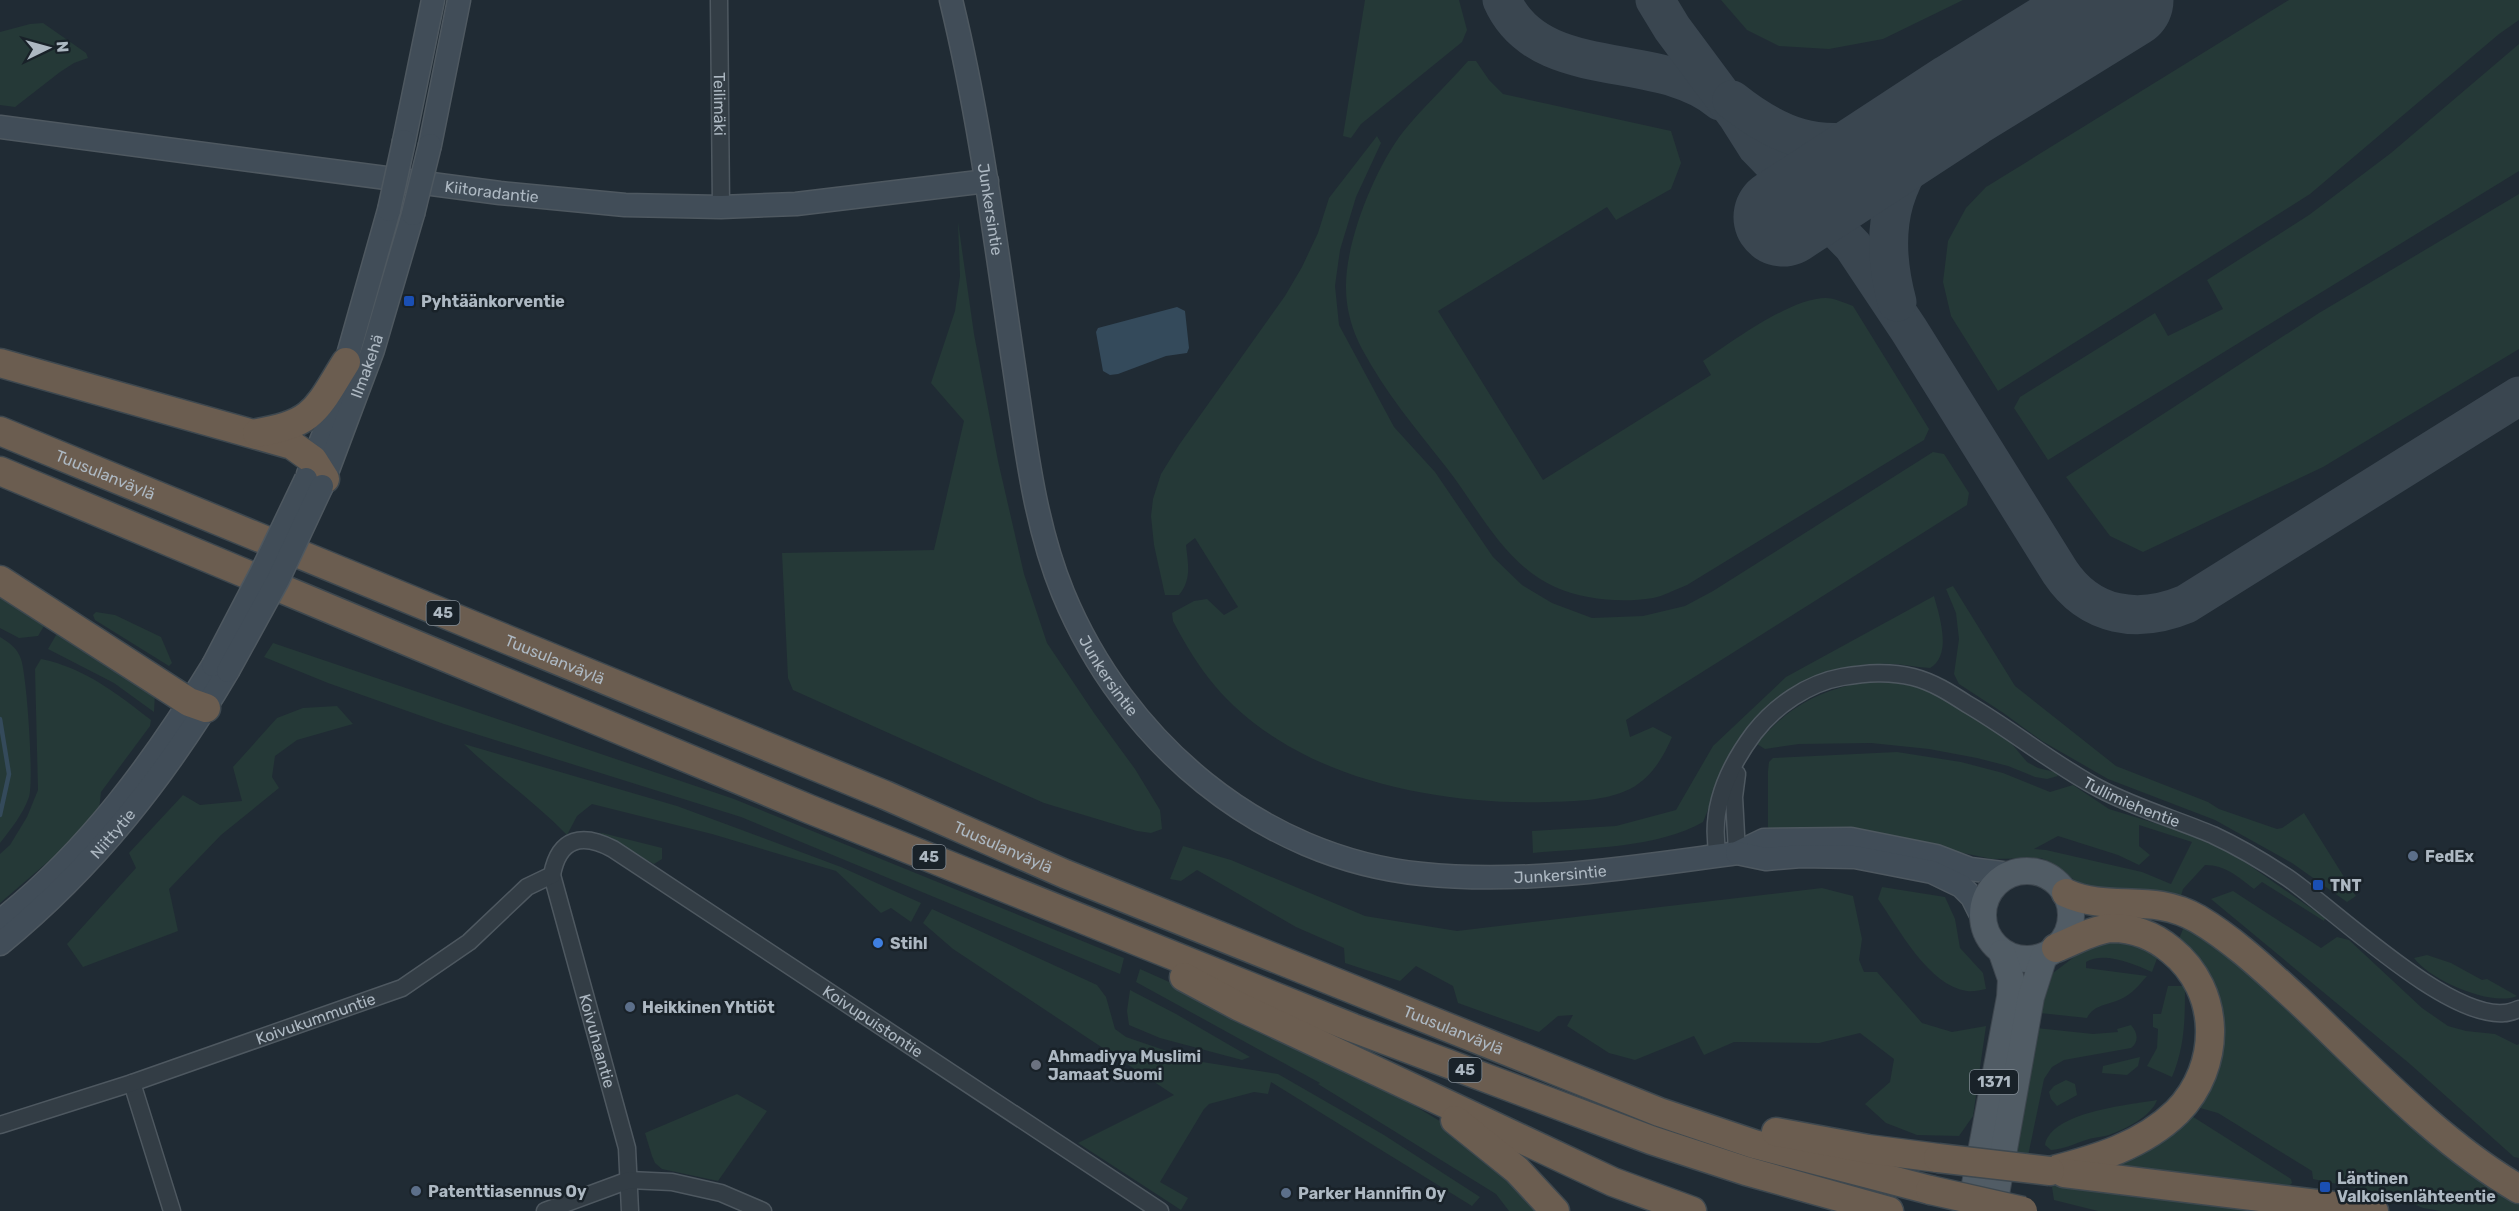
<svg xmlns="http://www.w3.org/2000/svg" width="2519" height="1211" font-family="Rubik,sans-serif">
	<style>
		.green { fill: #253937; fill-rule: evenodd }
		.water { fill: #344a5b }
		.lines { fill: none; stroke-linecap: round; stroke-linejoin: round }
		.stream { stroke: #344a5b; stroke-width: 4.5 }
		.taxiway { stroke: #3a4650; stroke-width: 39 }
		.runway { stroke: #3a4650; stroke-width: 99 }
		.street-casing { stroke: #4e5860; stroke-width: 19 }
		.secondary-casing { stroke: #4e5860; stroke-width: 25 }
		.primary-casing { stroke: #3d464e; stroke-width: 28 }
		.highway-casing { stroke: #3e484f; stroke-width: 31 }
		.street { stroke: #333d45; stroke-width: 16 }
		.secondary { stroke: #414d58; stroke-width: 22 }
		.primary { stroke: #515c65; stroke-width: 26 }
		.highway { stroke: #6b5d50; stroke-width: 28 }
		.secondary-bridge-casing { stroke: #4e5860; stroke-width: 25; stroke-linecap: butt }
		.highway-bridge-casing { stroke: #3e484f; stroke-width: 31; stroke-linecap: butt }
		.secondary-bridge { stroke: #414d58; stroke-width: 22 }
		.highway-bridge { stroke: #6b5d50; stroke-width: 28 }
		.transit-dot { fill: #1a4fb4; stroke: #192229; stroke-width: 2 }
		.service-dot { fill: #5c6f8a; stroke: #192229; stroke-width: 2 }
		.shop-dot { fill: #3f7fe0; stroke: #192229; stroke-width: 2 }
		.worship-dot { fill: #6b7280; stroke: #192229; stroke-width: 2 }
		.labels { text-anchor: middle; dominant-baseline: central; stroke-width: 5; stroke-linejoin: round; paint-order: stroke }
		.shield { fill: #192229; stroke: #818b94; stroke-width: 1.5 }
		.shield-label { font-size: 15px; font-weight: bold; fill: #adb8c2 }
		.street-label { font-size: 16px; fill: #adb8c2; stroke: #192229 }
		.poi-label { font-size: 16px; font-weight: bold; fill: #adb8c2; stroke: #192229; text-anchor: start }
	</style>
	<rect width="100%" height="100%" fill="#202b34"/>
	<!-- green -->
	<g class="green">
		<polygon points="1365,0 1459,0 1467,30 1462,42 1361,124 1351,138 1343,136"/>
		<polygon points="1721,0 1963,0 1883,39 1829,49 1779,46 1747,30"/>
		<polygon points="2289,0 2519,0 2519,20 2499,34 2310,194 1998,391 1951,316 1943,282 1948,241 1966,208 1986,187"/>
		<polygon points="43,23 86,53 88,58 74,63 60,72 15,107 0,105 0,32 30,24"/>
		<polygon points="2519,44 2519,171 2048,460 2014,408 2020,397 2155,313 2168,336 2223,309 2207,280 2309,215 2391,153"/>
		<path d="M 1468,61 L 1476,61 L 1489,80 L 1503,94 L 1671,131 L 1681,163 L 1671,189 L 1616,220 L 1607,207 L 1438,311 L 1543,480 L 1711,375 L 1703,361 C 1732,342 1790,298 1826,298 C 1834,298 1845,303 1853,306 L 1929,429 L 1924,440 L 1687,585 C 1676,589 1664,596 1653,598 C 1621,603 1585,600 1555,587 C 1504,564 1479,509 1446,467 C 1416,429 1385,392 1362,349 C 1352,330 1346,309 1346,288 C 1345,242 1375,168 1403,132 C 1423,107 1447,85 1468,61 Z"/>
		<path d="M 1377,136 L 1381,143 L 1356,197 L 1340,250 L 1335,286 L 1339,325 L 1394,427 L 1435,472 L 1493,557 L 1522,585 L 1552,603 L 1592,618 L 1643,616 L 1685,606 L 1713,591 L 1933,452 L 1944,454 L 1969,493 L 1967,505 L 1626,720 L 1630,737 L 1653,727 L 1672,737 C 1663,758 1651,778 1630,789 C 1605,801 1577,801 1549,802 C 1461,805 1353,788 1277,739 C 1227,707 1200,673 1173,621 L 1172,613 L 1194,601 L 1207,599 L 1224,615 L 1238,607 L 1195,538 L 1186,545 C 1188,564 1192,579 1179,595 L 1165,595 L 1154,545 L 1151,516 L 1153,499 L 1161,474 L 1179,445 L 1285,296 L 1302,267 L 1318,233 L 1329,198 Z"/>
		<polygon points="2519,194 2519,349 2323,467 2143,552 2110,536 2066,477 2319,313"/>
		<polygon points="958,222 974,334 998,461 1024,574 1047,643 1094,713 1135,769 1160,810 1162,829 1151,833 1137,831 1044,803 793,690 788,678 782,553 934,550 964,421 931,383 955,311 960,276"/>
		<polygon points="1953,586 2015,686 2116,766 2208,802 2219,809 2277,829 2282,828 2304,813 2356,896 2347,902 2292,863 2215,820 2108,779 2042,741 2002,712 1959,684 1954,674 1959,639 1956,613 1946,589"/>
		<polygon points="0,590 47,621 38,636 19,638 0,628"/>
		<path d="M 1934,596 C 1939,615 1953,655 1930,668 C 1913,667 1897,663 1880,664 C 1825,664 1770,691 1740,738 C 1724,764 1715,794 1703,822 C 1659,848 1585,848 1533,853 L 1532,831 L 1616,826 L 1676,810 L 1713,746 L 1786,677 Z"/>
		<polygon points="96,612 115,615 161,637 172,663 169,666 95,620 93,615"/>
		<polygon points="59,630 155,694 154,712 114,683 48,649"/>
		<path d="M 0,637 C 10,643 17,648 21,659 C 27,677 34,781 29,797 C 23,814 11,829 0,843 Z"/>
		<polygon points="273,643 734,799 1124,958 1120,974 741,817 444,724 328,683 264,657"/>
		<path d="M 41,659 C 85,668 116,693 151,720 L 150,726 L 101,792 L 99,810 L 64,848 L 0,903 L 0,854 L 10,845 L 27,817 L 38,790 L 35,669 Z"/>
		<path d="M 1867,682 L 1895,683 L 1922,688 L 1948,699 L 2006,737 L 2027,762 L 2038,768 L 2055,772 L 2058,776 L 2047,779 L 2035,777 L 2008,766 L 1977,758 L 1929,749 L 1871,743 L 1799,744 L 1765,749 L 1757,744 C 1787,707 1821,689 1867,682 Z"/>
		<polygon points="337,706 353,724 297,740 275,756 272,777 279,788 221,835 169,889 178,931 83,967 67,944 136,868 129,853 183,795 200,805 242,801 233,767 277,718 303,708"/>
		<path d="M 464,744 L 677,806 L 841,867 L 921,903 L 911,922 L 891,908 L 881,913 L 836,871 L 712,834 L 592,804 L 577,816 L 567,835 C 535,802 497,776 464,744 Z"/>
		<path d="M 1897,752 L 1961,762 L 2003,773 L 2050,792 L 2073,785 L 2109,809 L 2174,829 L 2209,843 L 2242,860 L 2325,918 L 2324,921 L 2262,882 L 2254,889 C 2238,877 2226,865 2205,865 L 2183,889 L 2180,899 L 2088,887 L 2073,879 L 2050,862 L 2041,858 L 1992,859 L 1953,851 L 1770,830 L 1768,827 L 1768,771 L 1769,762 L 1773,758 ZM 2139,825 L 2192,842 L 2171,884 L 2142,872 L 2046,850 L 2034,849 L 2058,836 L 2118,855 L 2139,865 L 2150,855 L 2139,846 Z"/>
		<polygon points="602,833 662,848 662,859 654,864 599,834"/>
		<polygon points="1183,846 1231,860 1365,916 1457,931 1822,888 1853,896 1862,939 1859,960 1864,972 1877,972 1922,1023 1952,1032 1986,1026 1973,1116 1959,1136 1917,1135 1886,1123 1865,1104 1890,1082 1894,1059 1860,1033 1819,1043 1734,1042 1704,1055 1694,1036 1635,1060 1609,1053 1567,1026 1573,1015 1558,1016 1539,1032 1458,1003 1453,986 1416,966 1400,981 1345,963 1344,948 1296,927 1197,870 1181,881 1170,879"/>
		<path d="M 1882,887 L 1945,897 L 1955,919 L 1960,948 L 1983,973 L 1986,989 C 1980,990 1973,992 1967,991 C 1929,986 1899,929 1878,899 Z"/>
		<polygon points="2233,891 2321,948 2337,937 2349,940 2422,1008 2448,1026 2466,1031 2495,1034 2517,1045 2519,1044 2519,1158 2514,1157 2410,1064 2211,899"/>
		<polygon points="932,909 1097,985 1106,997 1115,1029 1126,1037 1196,1061 1278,1074 1384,1135 1480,1197 1472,1206 1271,1082 1268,1094 1254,1092 1209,1104 1204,1109 1160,1182 1188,1198 1181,1210 1078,1143 1174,1095 953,949 923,923"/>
		<polygon points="2185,924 2204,934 2519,1200 2519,1211 2441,1211 2423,1208 2394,1196 2313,1179 2312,1171 2218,1113 2193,1106 2212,1073 2177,944"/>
		<path d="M 2116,939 L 2159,953 L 2152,972 C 2134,964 2104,951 2086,962 L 2086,968 L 2147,976 C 2139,985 2132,994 2121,999 C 2109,1005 2094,1004 2087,1018 L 2040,1013 L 2053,973 L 2090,945 Z"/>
		<path d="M 2427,955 L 2451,963 L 2482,980 L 2487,979 L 2517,996 C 2491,1007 2430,980 2414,958 Z"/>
		<polygon points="1140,969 1241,1014 1400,1097 1448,1126 1541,1211 1509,1211 1496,1194 1318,1084 1320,1083 1136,982"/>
		<path d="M 2168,986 L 2185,986 C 2185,1019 2185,1046 2172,1077 L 2147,1066 L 2157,1048 L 2158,1029 L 2153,1027 L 2153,1014 L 2161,1014 Z"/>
		<polygon points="1130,990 1176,1014 1250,1057 1242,1060 1160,1038 1129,1025 1127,1011"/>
		<path d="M 2131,1025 C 2138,1033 2139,1042 2131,1048 L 2064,1060 L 2052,1067 L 2044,1079 L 2028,1156 L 2012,1156 L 2036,1028 L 2093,1034 L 2118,1032 L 2117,1029 Z"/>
		<polygon points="2140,1057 2138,1066 2127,1075 2102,1073 2103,1066"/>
		<polygon points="2066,1080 2075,1084 2077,1095 2057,1106 2051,1099 2049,1092 2054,1086"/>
		<polygon points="737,1094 767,1111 718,1181 662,1169 655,1163 652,1156 645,1133"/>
		<path d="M 2157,1100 C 2151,1117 2125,1129 2109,1135 C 2102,1137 2094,1137 2086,1140 C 2074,1144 2064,1149 2051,1150 L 2045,1145 C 2051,1112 2128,1105 2157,1100 Z"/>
		<polygon points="2187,1113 2291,1179 2292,1183 2289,1186 2246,1186 2107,1165"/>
		<polygon points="2057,1182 2317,1211 2098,1211 2054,1200 2052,1187"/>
	</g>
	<!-- water -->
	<polygon class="water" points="1177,307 1185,311 1189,348 1187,353 1166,356 1118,374 1110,375 1103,371 1096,332 1098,328"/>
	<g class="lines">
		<!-- stream -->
		<polyline class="stream" points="0,719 9,774 0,815"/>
		<!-- taxiway -->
		<g class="taxiway">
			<path d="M 1502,0 C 1539,84 1660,49 1720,101"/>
			<path d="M 1655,0 L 1672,28 L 1738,117 L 1757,147 L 1853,246 L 1909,330 L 2060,572 C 2090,617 2138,624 2186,604 L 2519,396"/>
			<path d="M 1732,100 C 1752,116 1776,131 1800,138 C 1830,147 1881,141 1909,129 C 1927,121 1945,110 1962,100"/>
			<path d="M 1897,302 C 1876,223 1894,174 1948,115"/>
		</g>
		<!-- runway -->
		<polyline class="runway" points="1783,217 1962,100 2124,0"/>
		<!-- street casing -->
		<g class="street-casing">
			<g id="street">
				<path id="s1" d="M 719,0 L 721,207"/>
				<polyline points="1737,853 1734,797 1737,774"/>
				<path id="s2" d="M 1718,855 C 1709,811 1727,769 1754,733 C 1775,706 1808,683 1842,677 C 1866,673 1889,671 1913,677 C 1933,682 1950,693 1967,704 C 2012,730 2054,765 2100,789 C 2136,808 2175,819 2213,835 C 2239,847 2264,862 2288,878 C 2337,912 2446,1018 2504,1013 C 2509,1013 2514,1011 2519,1009"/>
				<path id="s3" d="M 552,875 L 627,1148 L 630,1211"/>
				<polyline points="132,1083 172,1211"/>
				<path id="s4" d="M 0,1125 L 132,1083 L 402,988 L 469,942 L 527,887 L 552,875 C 559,837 583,833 613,849 L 1160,1211"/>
				<polyline points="545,1211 629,1180 672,1182 721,1193 763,1211"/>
			</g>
		</g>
		<!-- secondary casing -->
		<g class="secondary-casing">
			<g id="secondary">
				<path id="s5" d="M 951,0 C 980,119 995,239 1013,360 C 1025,438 1033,520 1063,593 C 1124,741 1260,858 1422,874 C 1526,885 1633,867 1737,853 L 1764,840 L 1851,839 L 1936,856 L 1970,869 L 2010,874"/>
				<path id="s6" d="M 0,127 L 500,193 L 625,205 L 721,207 L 796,204 L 987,181"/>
				<polyline points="404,141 433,0"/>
				<polyline points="430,145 459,0"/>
				<polyline points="308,474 342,387 346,362 389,210"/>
				<path id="s7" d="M 322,486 L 373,350 L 413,214"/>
				<polyline points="1737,853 1766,859 1801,856 1855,857 1932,872 1961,886 1972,897 1983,919"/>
				<path d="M 0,921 C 88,852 155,760 213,665"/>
				<path id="s8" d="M 0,944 C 94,867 166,776 228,671"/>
			</g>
		</g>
		<!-- primary casing -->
		<g class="primary-casing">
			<g id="primary">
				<circle cx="2027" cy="915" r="44"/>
				<polyline points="1970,1211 2010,997 2011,979 2002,953"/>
				<polyline points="1993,1211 2031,997 2044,956"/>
			</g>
		</g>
		<!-- highway casing -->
		<g class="highway-casing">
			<g id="highway">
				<polyline points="0,363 292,445 313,460 325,479"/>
				<path id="s9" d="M 0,431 L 885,795 L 1065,874 L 1659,1112 L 1754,1144 L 1930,1190"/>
				<path d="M 257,433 C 315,424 317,408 346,362"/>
				<polyline points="0,471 809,809 1353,1028 1651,1140 1746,1171 1889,1211"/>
				<polyline points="0,580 189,702 206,708"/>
				<path d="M 2066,893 C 2110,913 2151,892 2198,919 C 2235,941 2266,971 2297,999 C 2365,1063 2439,1143 2519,1189"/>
				<polyline points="1184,977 1238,1006 1613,1182 1692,1211"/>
				<polyline points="1455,1120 1517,1170 1555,1211"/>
				<polyline points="1776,1132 1868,1149 1938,1158"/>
				<path d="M 2050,1171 C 2096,1159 2142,1146 2177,1112 C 2222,1066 2222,991 2171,950 C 2154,936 2134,928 2112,928 C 2094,929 2074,941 2056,948"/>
				<polyline points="2064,1173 2374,1211"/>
			</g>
		</g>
		<!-- street -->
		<use href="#street" class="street"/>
		<!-- secondary -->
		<use href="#secondary" class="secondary"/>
		<!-- primary -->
		<use href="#primary" class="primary"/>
		<!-- highway -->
		<use href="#highway" class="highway"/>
		<!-- secondary-bridge casing -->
		<g class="secondary-bridge-casing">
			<g id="secondary-bridge">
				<polyline points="389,210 404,141"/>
				<polyline points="413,214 430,145"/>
				<polyline points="213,665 261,573 306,479"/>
				<polyline points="228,671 278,580 322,486"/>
			</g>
		</g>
		<!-- highway-bridge casing -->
		<g class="highway-bridge-casing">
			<g id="highway-bridge">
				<polyline points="1938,1158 2050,1171"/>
				<polyline points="1930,1190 2023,1211"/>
			</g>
		</g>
		<!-- secondary-bridge -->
		<use href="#secondary-bridge" class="secondary-bridge"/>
		<!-- highway-bridge -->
		<use href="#highway-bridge" class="highway-bridge"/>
	</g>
	<!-- markers -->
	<g class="transit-dot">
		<rect x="403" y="295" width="12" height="12" rx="3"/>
		<rect x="2312" y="879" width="12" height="12" rx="3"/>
		<rect x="2319" y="1181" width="12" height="12" rx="3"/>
	</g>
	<g class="service-dot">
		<circle cx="2413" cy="856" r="6"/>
		<circle cx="630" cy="1007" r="6"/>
		<circle cx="416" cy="1191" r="6"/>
		<circle cx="1286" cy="1193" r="6"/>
	</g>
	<circle class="shop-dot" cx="878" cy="943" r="6"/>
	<circle class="worship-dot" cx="1036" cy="1065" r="6"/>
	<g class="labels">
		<!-- shield labels -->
		<g class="shield">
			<rect x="426.5" y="601" width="33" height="24" rx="4.5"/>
			<rect x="912.5" y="845" width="33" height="24" rx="4.5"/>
			<rect x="1448.5" y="1058" width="33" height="24" rx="4.5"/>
			<rect x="1970" y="1070" width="48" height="24" rx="4.5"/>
		</g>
		<g class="shield-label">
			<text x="443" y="613">45</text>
			<text x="929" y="857">45</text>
			<text x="1465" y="1070">45</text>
			<text x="1994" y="1082">1371</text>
		</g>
		<!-- street labels -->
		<g class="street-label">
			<text stroke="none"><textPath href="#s1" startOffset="104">Teilimäki</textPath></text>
			<text stroke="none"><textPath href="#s6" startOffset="496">Kiitoradantie</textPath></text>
			<text stroke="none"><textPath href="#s5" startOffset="213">Junkersintie</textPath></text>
			<text stroke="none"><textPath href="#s7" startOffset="128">Ilmakehä</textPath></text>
			<text stroke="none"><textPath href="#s9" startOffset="114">Tuusulanväylä</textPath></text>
			<text stroke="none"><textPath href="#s9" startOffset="600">Tuusulanväylä</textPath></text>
			<text stroke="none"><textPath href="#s5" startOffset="699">Junkersintie</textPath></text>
			<text stroke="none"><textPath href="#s2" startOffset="562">Tullimiehentie</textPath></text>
			<text stroke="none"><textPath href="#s8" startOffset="158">Niittytie</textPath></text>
			<text stroke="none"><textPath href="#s9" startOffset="1086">Tuusulanväylä</textPath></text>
			<text stroke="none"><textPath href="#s5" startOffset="1221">Junkersintie</textPath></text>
			<text stroke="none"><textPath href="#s4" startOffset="333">Koivukummuntie</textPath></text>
			<text stroke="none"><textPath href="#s4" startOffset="1008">Koivupuistontie</textPath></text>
			<text stroke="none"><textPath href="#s9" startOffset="1572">Tuusulanväylä</textPath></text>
			<text stroke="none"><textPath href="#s3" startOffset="172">Koivuhaantie</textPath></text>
		</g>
		<!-- poi labels -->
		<g class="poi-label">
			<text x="421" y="301">Pyhtäänkorventie</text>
			<text x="2425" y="856">FedEx</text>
			<text x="2330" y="885">TNT</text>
			<text x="890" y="943">Stihl</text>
			<text x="642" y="1007">Heikkinen Yhtiöt</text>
			<text x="1048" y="1056">Ahmadiyya Muslimi<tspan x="1048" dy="18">Jamaat Suomi</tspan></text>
			<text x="2337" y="1178">Läntinen<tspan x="2337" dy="18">Valkoisenlähteentie</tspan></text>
			<text x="428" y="1191">Patenttiasennus Oy</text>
			<text x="1298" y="1193">Parker Hannifin Oy</text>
		</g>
	</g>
	<!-- north arrow -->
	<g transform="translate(48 48) rotate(85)" stroke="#192229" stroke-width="4.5" paint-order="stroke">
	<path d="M0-4.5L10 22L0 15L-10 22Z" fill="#adb8c2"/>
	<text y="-9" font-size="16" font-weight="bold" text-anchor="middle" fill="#adb8c2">N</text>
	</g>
</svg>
